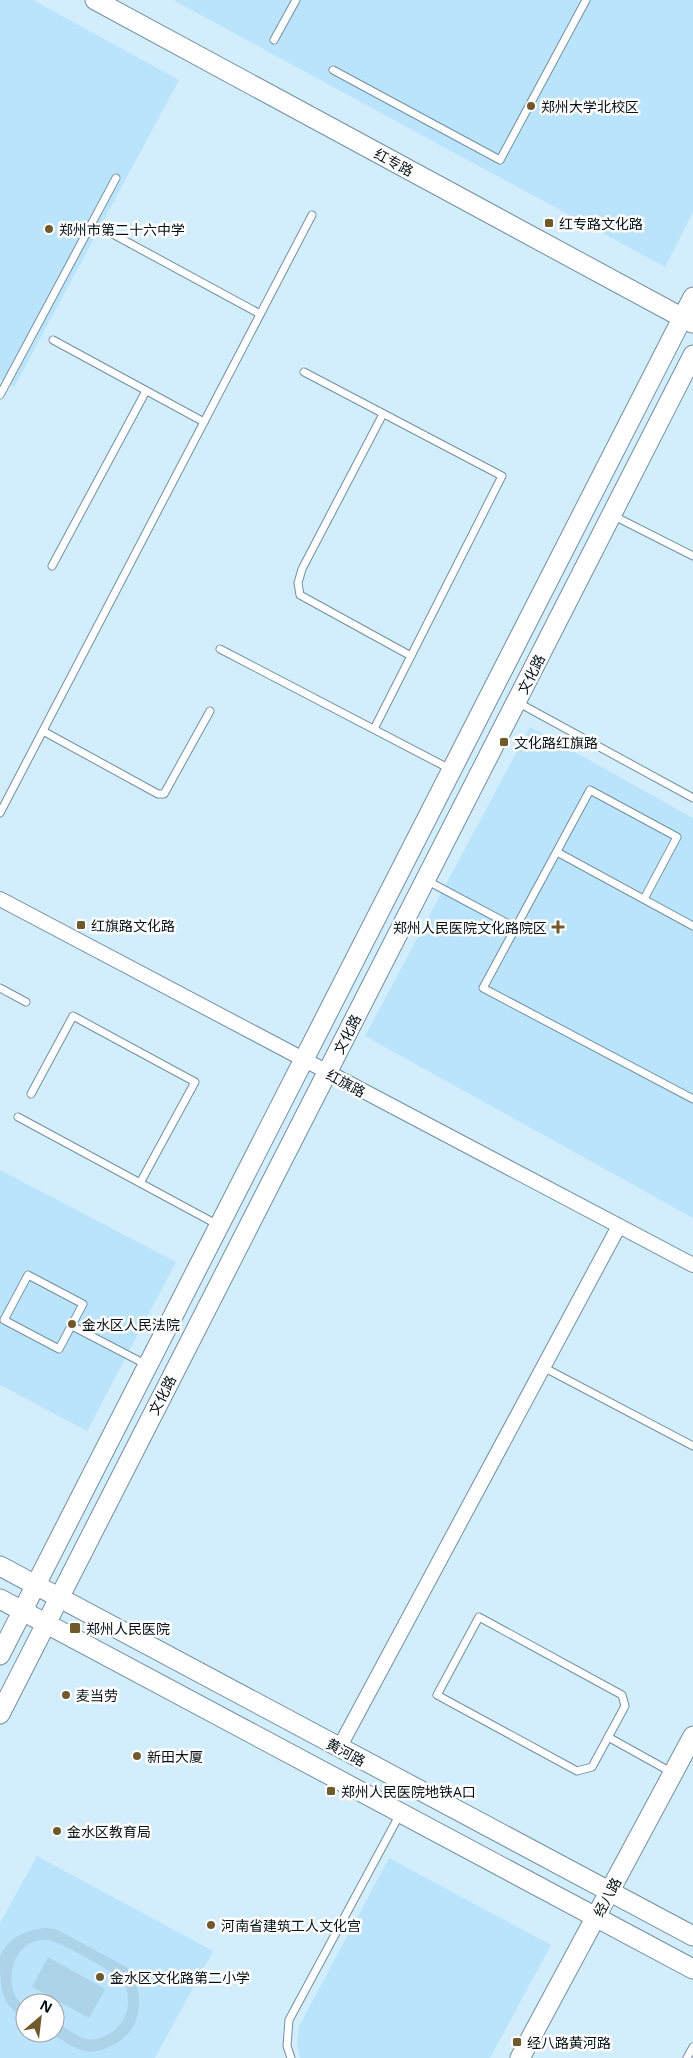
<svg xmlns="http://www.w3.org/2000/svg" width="693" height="2058" font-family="'Open Sans','Noto Sans SC',sans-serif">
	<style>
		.built { fill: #b9e4fb; fill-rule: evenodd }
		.green { fill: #add3e9 }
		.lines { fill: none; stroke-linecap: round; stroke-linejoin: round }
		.lane-casing { stroke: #7090a2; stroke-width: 9 }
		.street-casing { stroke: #7090a2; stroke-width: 16 }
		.secondary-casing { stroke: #7090a2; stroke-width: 21 }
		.lane { stroke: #fff; stroke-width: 7 }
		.street { stroke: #fff; stroke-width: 14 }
		.secondary { stroke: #fff; stroke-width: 19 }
		.poi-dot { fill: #71592a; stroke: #fff; stroke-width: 2 }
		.labels { text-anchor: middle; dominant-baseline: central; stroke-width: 5; stroke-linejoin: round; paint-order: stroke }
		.poi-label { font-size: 14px; fill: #051117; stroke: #fff; text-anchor: start }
		.street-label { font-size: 14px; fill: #051117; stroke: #fff }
	</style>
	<rect width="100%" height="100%" fill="#d2eefd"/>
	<!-- built -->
	<g class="built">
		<polygon points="0,0 33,0 179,80 14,387 0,379"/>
		<polygon points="173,0 693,0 693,212 665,267"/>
		<polygon points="530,727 693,818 693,1218 365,1036"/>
		<polygon points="0,1170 176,1262 87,1431 0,1385"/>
		<path d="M 37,1856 L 213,1951 L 155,2058 L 0,2058 L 0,1923 ZM 25,2003 L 55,2003 L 55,2033 L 25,2033 Z"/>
		<polygon points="389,1858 551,1945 490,2058 300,2058 297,2042 299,2026"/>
	</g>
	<!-- green -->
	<g class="green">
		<path d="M 45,1928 L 56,1929 L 128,1968 C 146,1994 143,2032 111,2046 C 103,2050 93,2053 85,2051 C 73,2049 60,2038 50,2033 L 55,2033 L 55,2022 C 65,2027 76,2036 86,2039 C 92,2041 100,2038 105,2036 C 129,2026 135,1996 120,1977 C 106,1969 60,1941 47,1940 C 11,1937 0,1989 25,2007 L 25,2020 C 0,2003 0,1988 0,1956 C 9,1938 25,1930 45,1928 Z"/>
		<polygon points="48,1957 105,1989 89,2018 32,1987"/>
	</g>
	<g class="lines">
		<!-- lane casing -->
		<g class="lane-casing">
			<g id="lane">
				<polyline points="274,40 296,0"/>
				<polyline points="333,70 500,160 586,0"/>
				<polyline points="109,232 260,314"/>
				<polyline points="53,340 204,422"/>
				<polyline points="304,372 502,476 374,729"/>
				<polyline points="0,395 116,178"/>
				<polyline points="383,414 302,569 298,583 300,595 411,656"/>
				<polyline points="612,515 693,556"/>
				<polyline points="52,566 146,391"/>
				<polyline points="220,649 450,769"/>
				<polyline points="517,702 693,798"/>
				<polyline points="43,731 158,794 164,794 210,711"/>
				<polyline points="0,813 312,215"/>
				<polyline points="557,852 693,926"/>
				<polyline points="426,880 516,928"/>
				<polyline points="644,899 677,837 590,790 483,988 693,1099"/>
				<polyline points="0,988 26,1002"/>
				<polyline points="31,1094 73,1016 195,1082 140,1183"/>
				<polyline points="18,1117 218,1225"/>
				<polygon points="28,1275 83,1304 59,1349 4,1320"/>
				<polyline points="72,1326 147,1365"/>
				<polyline points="543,1367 693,1446"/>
				<polygon points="479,1617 622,1695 625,1706 592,1767 577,1771 437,1695"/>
				<polyline points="608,1737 671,1772"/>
				<polyline points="291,2058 287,2046 289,2020 400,1814"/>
				<polyline points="687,2058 693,2047"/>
			</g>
		</g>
		<!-- street casing -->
		<g class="street-casing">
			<g id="street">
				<polyline points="0,899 693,1265"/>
				<polyline points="339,1748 619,1226"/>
			</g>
		</g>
		<!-- secondary casing -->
		<g class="secondary-casing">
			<g id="secondary">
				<polyline points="95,0 692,323"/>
				<polyline points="0,1566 693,1936"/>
				<polyline points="0,1599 693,1969"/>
				<polyline points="0,1655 693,297"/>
				<polyline points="0,1714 693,355"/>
				<polyline points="520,2058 693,1736"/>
			</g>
		</g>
		<!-- lane -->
		<use href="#lane" class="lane"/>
		<!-- street -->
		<use href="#street" class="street"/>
		<!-- secondary -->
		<use href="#secondary" class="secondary"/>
	</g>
	<!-- markers -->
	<g class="poi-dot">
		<circle cx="531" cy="106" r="5"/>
		<rect x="544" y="218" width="10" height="10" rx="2.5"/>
		<circle cx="49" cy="229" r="5"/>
		<rect x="499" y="737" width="10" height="10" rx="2.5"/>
		<rect x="76" y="920" width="10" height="10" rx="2.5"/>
		<path d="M555.5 919.5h5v5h5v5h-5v5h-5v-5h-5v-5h5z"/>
		<circle cx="72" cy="1324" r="5"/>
		<rect x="69" y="1622" width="12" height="12" rx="2.5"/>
		<circle cx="66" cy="1695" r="5"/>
		<circle cx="137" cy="1756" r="5"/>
		<rect x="326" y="1786" width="10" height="10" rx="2.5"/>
		<circle cx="57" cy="1831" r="5"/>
		<circle cx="211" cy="1925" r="5"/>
		<circle cx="100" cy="1977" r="5"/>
		<rect x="512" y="2037" width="10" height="10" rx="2.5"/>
	</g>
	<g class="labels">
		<!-- poi labels -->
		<g class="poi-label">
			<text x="541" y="106">郑州大学北校区</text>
			<text x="559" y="223">红专路文化路</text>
			<text x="59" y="229">郑州市第二十六中学</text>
			<text x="514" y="742">文化路红旗路</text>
			<text x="91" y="925">红旗路文化路</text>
			<text x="547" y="927" text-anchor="end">郑州人民医院文化路院区</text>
			<text x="82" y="1324">金水区人民法院</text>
			<text x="86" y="1628">郑州人民医院</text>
			<text x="76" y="1695">麦当劳</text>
			<text x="147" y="1756">新田大厦</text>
			<text x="341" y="1791">郑州人民医院地铁A口</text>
			<text x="67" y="1831">金水区教育局</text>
			<text x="221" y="1925">河南省建筑工人文化宫</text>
			<text x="110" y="1977">金水区文化路第二小学</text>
			<text x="527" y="2042">经八路黄河路</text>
		</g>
		<!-- street labels -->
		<g class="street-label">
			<text transform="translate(394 162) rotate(28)">红专路</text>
			<text transform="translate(531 674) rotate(-63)">文化路</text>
			<text transform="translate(347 1034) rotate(-63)">文化路</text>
			<text transform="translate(346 1083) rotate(28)">红旗路</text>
			<text transform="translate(162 1395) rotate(-63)">文化路</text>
			<text transform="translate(346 1752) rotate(28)">黄河路</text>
			<text transform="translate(607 1897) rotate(-62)">经八路</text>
		</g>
	</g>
	<!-- north arrow -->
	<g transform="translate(40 2018) rotate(28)"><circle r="24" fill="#ffffff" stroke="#9ba0a2"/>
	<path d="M0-4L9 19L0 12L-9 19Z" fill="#71592a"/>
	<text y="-8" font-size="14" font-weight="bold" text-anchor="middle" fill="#051117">N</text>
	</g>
</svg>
